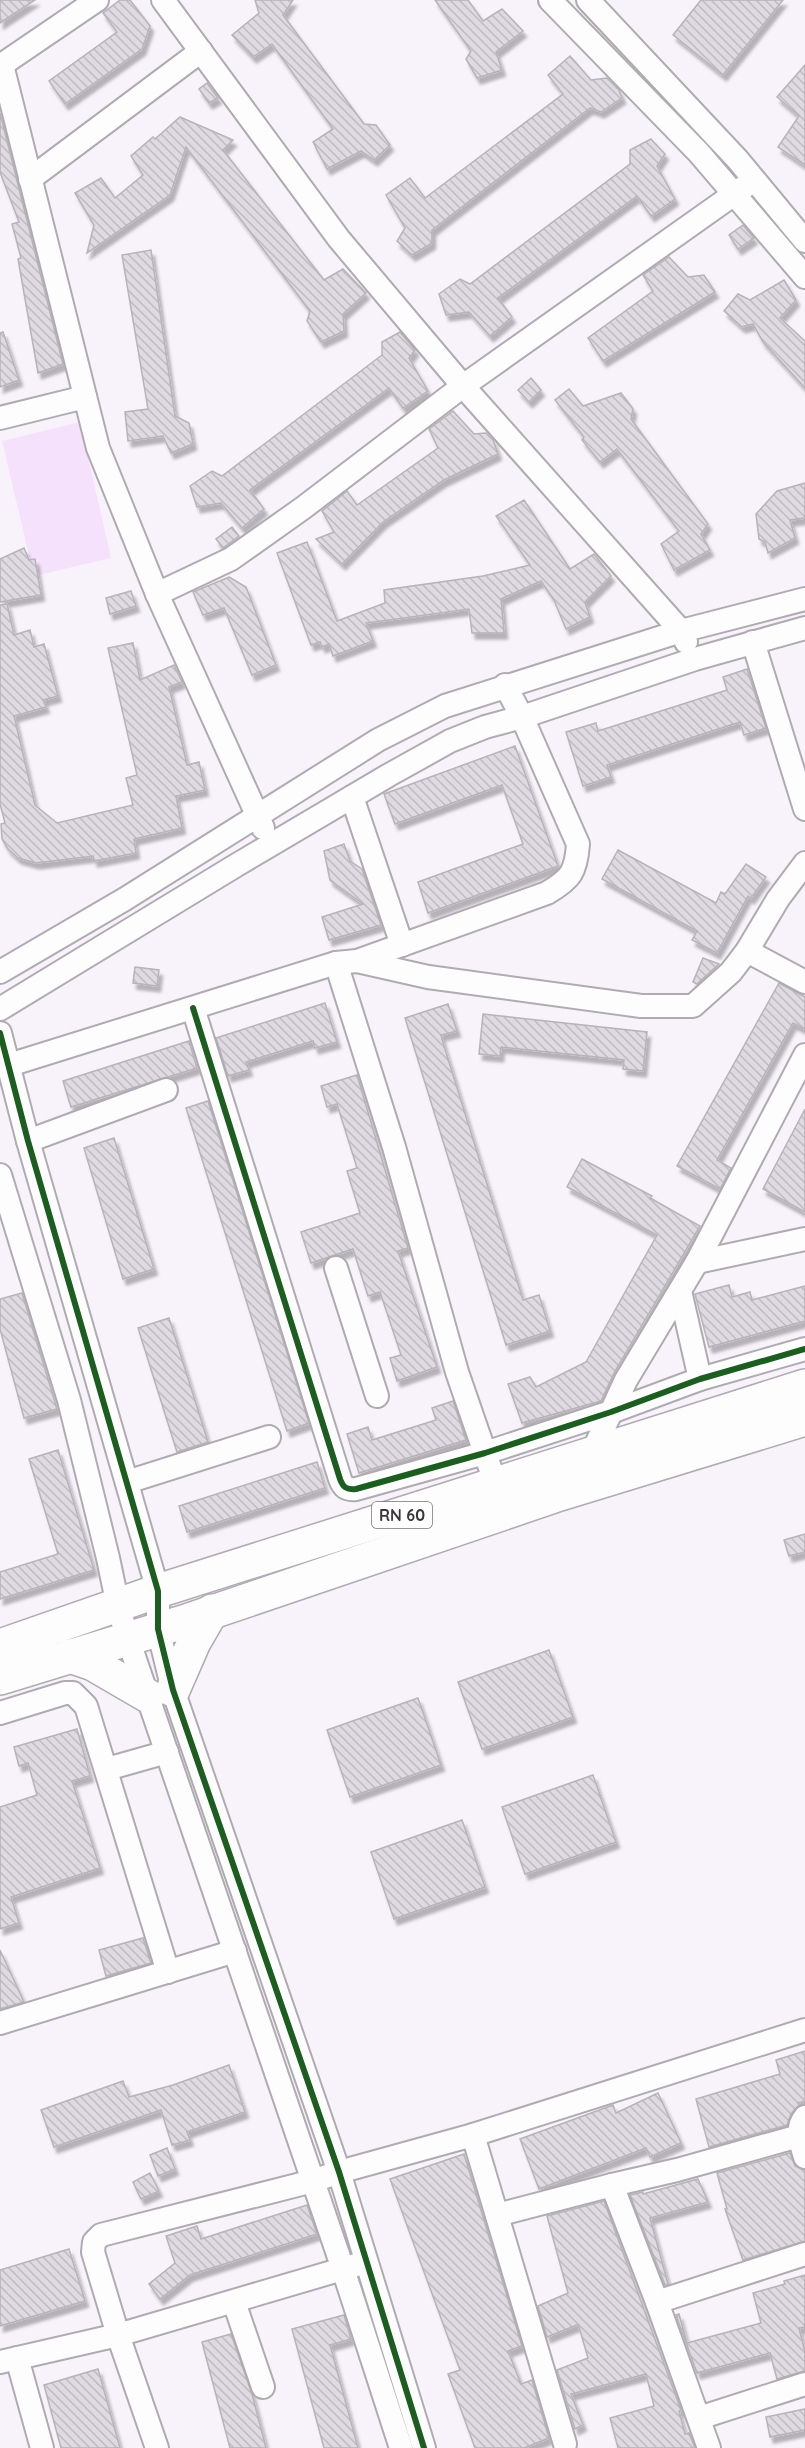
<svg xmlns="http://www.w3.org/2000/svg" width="805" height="2448" font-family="Quicksand,sans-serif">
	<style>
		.grass { fill: #f5e1fb }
		.building { fill: url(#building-back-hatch); stroke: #b8b2b9; stroke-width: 1.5; filter: url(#shadow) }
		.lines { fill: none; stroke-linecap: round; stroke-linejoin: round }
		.minor-casing { stroke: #b0abb2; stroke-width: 26 }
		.primary-casing { stroke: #b0abb2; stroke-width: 36 }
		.minor { stroke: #fefdfe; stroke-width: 22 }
		.primary { stroke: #fefdfe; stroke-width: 33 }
		.cycleway-casing { stroke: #fff; stroke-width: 10 }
		.cycleway { stroke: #1b5e20; stroke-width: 6 }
		.labels { text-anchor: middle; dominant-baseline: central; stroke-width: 4.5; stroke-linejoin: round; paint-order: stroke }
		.shield { fill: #fff; stroke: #767278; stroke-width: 1.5 }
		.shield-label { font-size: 16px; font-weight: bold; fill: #3c353e }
	</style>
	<defs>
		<pattern id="building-back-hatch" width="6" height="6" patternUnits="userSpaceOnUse" patternTransform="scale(1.5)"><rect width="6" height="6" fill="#dfd9e1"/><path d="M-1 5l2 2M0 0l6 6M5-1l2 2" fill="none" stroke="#c0bbc2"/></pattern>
		<filter id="shadow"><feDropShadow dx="3.5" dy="6" stdDeviation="1.5" flood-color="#0004"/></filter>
	</defs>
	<rect width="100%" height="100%" fill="#f8f2fa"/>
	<!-- grass -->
	<polygon class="grass" points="80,422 111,558 34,576 2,441"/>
	<!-- building -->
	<g class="building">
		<polygon points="0,0 35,0 0,23"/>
		<polygon points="120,0 130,0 150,26 142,49 65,104 49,81 117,32 103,13"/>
		<polygon points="255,0 293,0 283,15 364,124 376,125 390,145 374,160 361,151 327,169 313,142 333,129 272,44 253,57 232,35 259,13"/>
		<polygon points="435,0 468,0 483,21 502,9 523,31 496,52 502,70 477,78 466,59 471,51"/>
		<polygon points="701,0 783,0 723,75 673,35"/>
		<polygon points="570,56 591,80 607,78 619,90 622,98 601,112 590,108 432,230 432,243 412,255 397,241 405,228 386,195 410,178 425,198 563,94 548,75"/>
		<polygon points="805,65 805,165 778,147 799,116 777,97"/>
		<polygon points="207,83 218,98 209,103 199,89"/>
		<polygon points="0,113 63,364 38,373 18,259 21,258 12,224 19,222 0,172"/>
		<polygon points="180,117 233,140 223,150 324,280 343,269 366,293 343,314 344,331 321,342 307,321 310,311 186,147 170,195 87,253 94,225 75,193 101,178 115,198 143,175 131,156 153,137 155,139"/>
		<polygon points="651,139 665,154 657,166 675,199 651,216 637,196 498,298 512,317 490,336 469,312 446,315 439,294 460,279 470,284 630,164 630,150"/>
		<polygon points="743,225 754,238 738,249 729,235"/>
		<polygon points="151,250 175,416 189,423 193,444 171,453 163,436 128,441 125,412 148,409 122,255"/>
		<polygon points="669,257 688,277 704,275 715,292 603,361 588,338 653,291 643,275"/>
		<polygon points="784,280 796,300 780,318 805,341 805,388 763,342 753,324 742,327 724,311 738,294 750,300"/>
		<polygon points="3,332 19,380 0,387 0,333"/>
		<polygon points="400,332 415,350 409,358 428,391 403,408 389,388 250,490 264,509 242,528 221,503 197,507 190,486 212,471 222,476 382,355 382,342"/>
		<polygon points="531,378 541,390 529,402 518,390"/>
		<polygon points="569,389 583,406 621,393 633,409 631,419 708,524 701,534 710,550 674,570 661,544 679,531 617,449 600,462 582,440 584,437 555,400"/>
		<polygon points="453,411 474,434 486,433 493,440 498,454 444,480 383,522 342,564 316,539 334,532 322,511 347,491 357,505 438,448 429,429"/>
		<polygon points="805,483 805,518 790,520 795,538 768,553 765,542 759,539 756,514 777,491"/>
		<polygon points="524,500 570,569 594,554 611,576 585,602 590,617 566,629 554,600 541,581 501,599 504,633 472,633 469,609 366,623 373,641 333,656 329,644 322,647 320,642 311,645 277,553 307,542 337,621 385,603 384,590 483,576 530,565 496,516"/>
		<polygon points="232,527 239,536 223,548 216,539"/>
		<polygon points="24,548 29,560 35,559 41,595 0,602 0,559"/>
		<polygon points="229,577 246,587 276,665 252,675 224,608 203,615 193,592"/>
		<polygon points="131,591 136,606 110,614 106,598"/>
		<polygon points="7,604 14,635 30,630 34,647 44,644 58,696 43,700 46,707 14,716 35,805 57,823 133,805 126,778 137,775 108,648 133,643 140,680 174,665 182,682 169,687 187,765 199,762 205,790 176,796 182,828 134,839 136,853 94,861 93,856 36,863 18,858 8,849 2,839 1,824 5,823 0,804 0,605"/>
		<polygon points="747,669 766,728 744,735 740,722 607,765 611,777 583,786 566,732 596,723 598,731 727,690 723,677"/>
		<polygon points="515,746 558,866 428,913 418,882 523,844 502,785 395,824 384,794"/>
		<polygon points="344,844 350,861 362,869 381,925 329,940 322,917 363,904 330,880 324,851"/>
		<polygon points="618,850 716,903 721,892 725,894 746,864 766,877 751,898 748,896 717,953 692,940 697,931 602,879"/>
		<polygon points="703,958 719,964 697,984 693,982"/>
		<polygon points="135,967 159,970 157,986 133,983"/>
		<polygon points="779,983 805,997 805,1029 793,1023 717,1160 731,1168 720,1189 677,1166"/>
		<polygon points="325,1003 337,1042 315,1048 313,1041 246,1062 249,1070 228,1076 216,1038"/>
		<polygon points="448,1004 457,1031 441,1035 444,1046 523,1300 539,1295 550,1331 506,1345 405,1018"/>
		<polygon points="483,1014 647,1032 643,1071 623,1069 624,1060 501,1047 500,1056 479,1054"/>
		<polygon points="189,1041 197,1068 71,1107 63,1081"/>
		<polygon points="357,1075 408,1248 398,1251 437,1367 397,1381 390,1358 401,1355 380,1292 368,1296 353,1249 311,1263 301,1232 360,1213 347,1171 357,1168 337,1104 327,1107 321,1086"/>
		<polygon points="208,1101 309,1423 287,1431 186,1108"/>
		<polygon points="805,1109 805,1212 763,1189"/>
		<polygon points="114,1138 154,1269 123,1279 84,1148"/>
		<polygon points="582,1159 652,1196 650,1198 700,1226 614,1373 601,1401 522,1423 508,1384 530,1377 536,1387 586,1362 657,1235 567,1187"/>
		<polygon points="729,1285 732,1297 750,1292 752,1300 805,1286 805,1321 709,1347 695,1294"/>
		<polygon points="22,1293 57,1409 24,1418 0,1329 0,1299"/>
		<polygon points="169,1318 208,1442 177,1452 138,1328"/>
		<polygon points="453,1401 466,1440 359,1473 347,1434 368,1427 372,1440 436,1420 432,1408"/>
		<polygon points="58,1450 94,1570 0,1599 0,1572 58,1554 29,1459"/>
		<polygon points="317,1462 325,1488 187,1532 179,1506"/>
		<polygon points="805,1534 805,1552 789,1556 784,1540"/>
		<polygon points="549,1650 573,1717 482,1749 458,1682"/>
		<polygon points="418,1698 441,1765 350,1797 327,1730"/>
		<polygon points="77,1729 90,1776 72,1781 100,1868 11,1897 19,1923 0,1929 0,1807 37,1795 28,1763 19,1766 14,1747"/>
		<polygon points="593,1775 616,1842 525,1874 502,1807"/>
		<polygon points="462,1820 485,1887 394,1919 371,1852"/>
		<polygon points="143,1938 151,1963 106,1976 99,1950"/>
		<polygon points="0,1950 24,2002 0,2009"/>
		<polygon points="805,2051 805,2101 798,2103 799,2105 791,2114 787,2125 709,2147 696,2099 780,2074 776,2060"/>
		<polygon points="229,2065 245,2112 187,2132 190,2140 172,2145 161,2110 54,2147 41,2110 123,2081 129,2097 173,2085"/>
		<polygon points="658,2093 681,2143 650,2157 646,2148 539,2189 520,2139 613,2105 616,2113"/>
		<polygon points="167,2148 175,2169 158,2176 150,2155"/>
		<polygon points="790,2153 795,2166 805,2170 805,2241 743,2260 725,2209 727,2209 717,2173"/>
		<polygon points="464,2154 522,2346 508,2351 521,2384 532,2380 549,2438 524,2448 475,2448 448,2374 460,2370 390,2179"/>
		<polygon points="150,2173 159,2191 141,2199 133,2182"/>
		<polygon points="698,2179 708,2202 650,2218 668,2284 665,2285 630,2195 643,2192 643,2194"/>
		<polygon points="604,2201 681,2410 679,2411 685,2434 689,2433 695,2448 618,2448 610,2418 654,2406 646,2374 571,2394 583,2425 575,2429 557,2370 588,2358 579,2327 577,2325 547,2337 538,2306 568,2293 547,2216"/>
		<polygon points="307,2205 317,2234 190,2275 160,2299 149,2284 175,2263 166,2236 197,2226 201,2239"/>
		<polygon points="69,2249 85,2301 0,2326 0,2270"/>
		<polygon points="805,2275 805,2327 799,2328 805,2352 805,2371 777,2379 770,2353 697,2373 676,2315 679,2314 687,2343 761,2323 753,2293 785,2284 784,2281"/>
		<polygon points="344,2315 351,2339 330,2345 358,2448 324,2448 292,2329"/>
		<polygon points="231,2334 252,2394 266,2448 230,2448 202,2342"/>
		<polygon points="98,2369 120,2448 61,2448 44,2385"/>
		<polygon points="805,2409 805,2430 770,2437 766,2417"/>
	</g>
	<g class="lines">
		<!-- minor casing -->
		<g class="minor-casing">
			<g id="minor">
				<polyline points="163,0 339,239 463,386 681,631 686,642"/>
				<polyline points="550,0 699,153 805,277"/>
				<polyline points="588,0 738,160 805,241"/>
				<polyline points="2,65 98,448 157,594 263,828"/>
				<polyline points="0,66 97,0"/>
				<polyline points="30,179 201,51"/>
				<polyline points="0,418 85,397"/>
				<polyline points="157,594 231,559 303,508 463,386 754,180"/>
				<polyline points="753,642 805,809"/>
				<polyline points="352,797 402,945"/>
				<polyline points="747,951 805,982"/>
				<polyline points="357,961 428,977 641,1006 693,1006 731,972 747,951 778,899 805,863"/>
				<polyline points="336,963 394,1147 457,1372 496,1485"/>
				<polyline points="0,972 125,899 378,740 445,706 681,631 805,599"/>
				<path d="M 193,1008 L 340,1479 C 343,1487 346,1490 356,1489 L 485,1453 L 611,1412 L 700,1379 L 805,1349"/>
				<polyline points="0,1009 235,866 389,775 450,741 485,727 522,717 695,659 805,628"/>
				<polyline points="0,1033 28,1141 158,1591 158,1629 173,1690 339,2172 424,2448"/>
				<path d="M 9,1065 L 336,963 L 357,961 L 547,893 C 571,879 576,872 578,844 L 522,717 L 505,685"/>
				<polyline points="28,1141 166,1090"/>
				<polyline points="0,1175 69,1400 108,1558 118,1606 128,1639 343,2269 401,2448"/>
				<polyline points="697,1262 805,1239"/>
				<polyline points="336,1268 377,1396"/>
				<polyline points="680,1291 700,1379"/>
				<polyline points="592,1453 626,1380 697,1262 805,1055"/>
				<polyline points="127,1482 269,1437"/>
				<polyline points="0,1713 65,1693 73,1693 86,1706 168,1972"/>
				<polyline points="107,1769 167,1752"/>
				<polyline points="0,2023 235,1951"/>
				<path d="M 805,2117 C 795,2129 801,2144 805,2157"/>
				<polyline points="473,2135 565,2444"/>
				<polyline points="612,2185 677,2170 799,2136"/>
				<polyline points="497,2215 612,2185 657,2302 709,2448"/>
				<polyline points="234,2302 263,2387"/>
				<polyline points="657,2302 805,2254"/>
				<polyline points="17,2358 42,2448"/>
				<polyline points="0,2362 118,2335 356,2265"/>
				<polyline points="699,2418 805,2384"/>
				<polyline points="157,2448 118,2335 93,2252 94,2242 101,2235 313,2181 339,2172 473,2135 805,2030"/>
			</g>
		</g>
		<!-- primary casing -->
		<g class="primary-casing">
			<g id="primary">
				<polyline points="0,1646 158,1591 805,1386"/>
				<polyline points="70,1656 93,1664 148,1696"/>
				<polyline points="0,1678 183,1622 560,1494 805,1419"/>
				<polyline points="173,1690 194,1642 212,1611"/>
			</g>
		</g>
		<!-- minor -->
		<use href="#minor" class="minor"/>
		<!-- primary -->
		<use href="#primary" class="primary"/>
		<!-- cycleway casing -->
		<g class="cycleway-casing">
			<g id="cycleway">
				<path d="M 193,1008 L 340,1479 C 343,1487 346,1490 356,1489 L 485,1453 L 611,1412 L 700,1379 L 805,1349"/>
				<polyline points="0,1033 28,1141 158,1591 158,1629 173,1690 339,2172 424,2448"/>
			</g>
		</g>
		<!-- cycleway -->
		<use href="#cycleway" class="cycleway"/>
	</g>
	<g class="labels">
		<!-- shield labels -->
		<rect class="shield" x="372" y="1502" width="60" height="26" rx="4.5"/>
		<g class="shield-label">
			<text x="402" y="1515">RN 60</text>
		</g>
	</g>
</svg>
